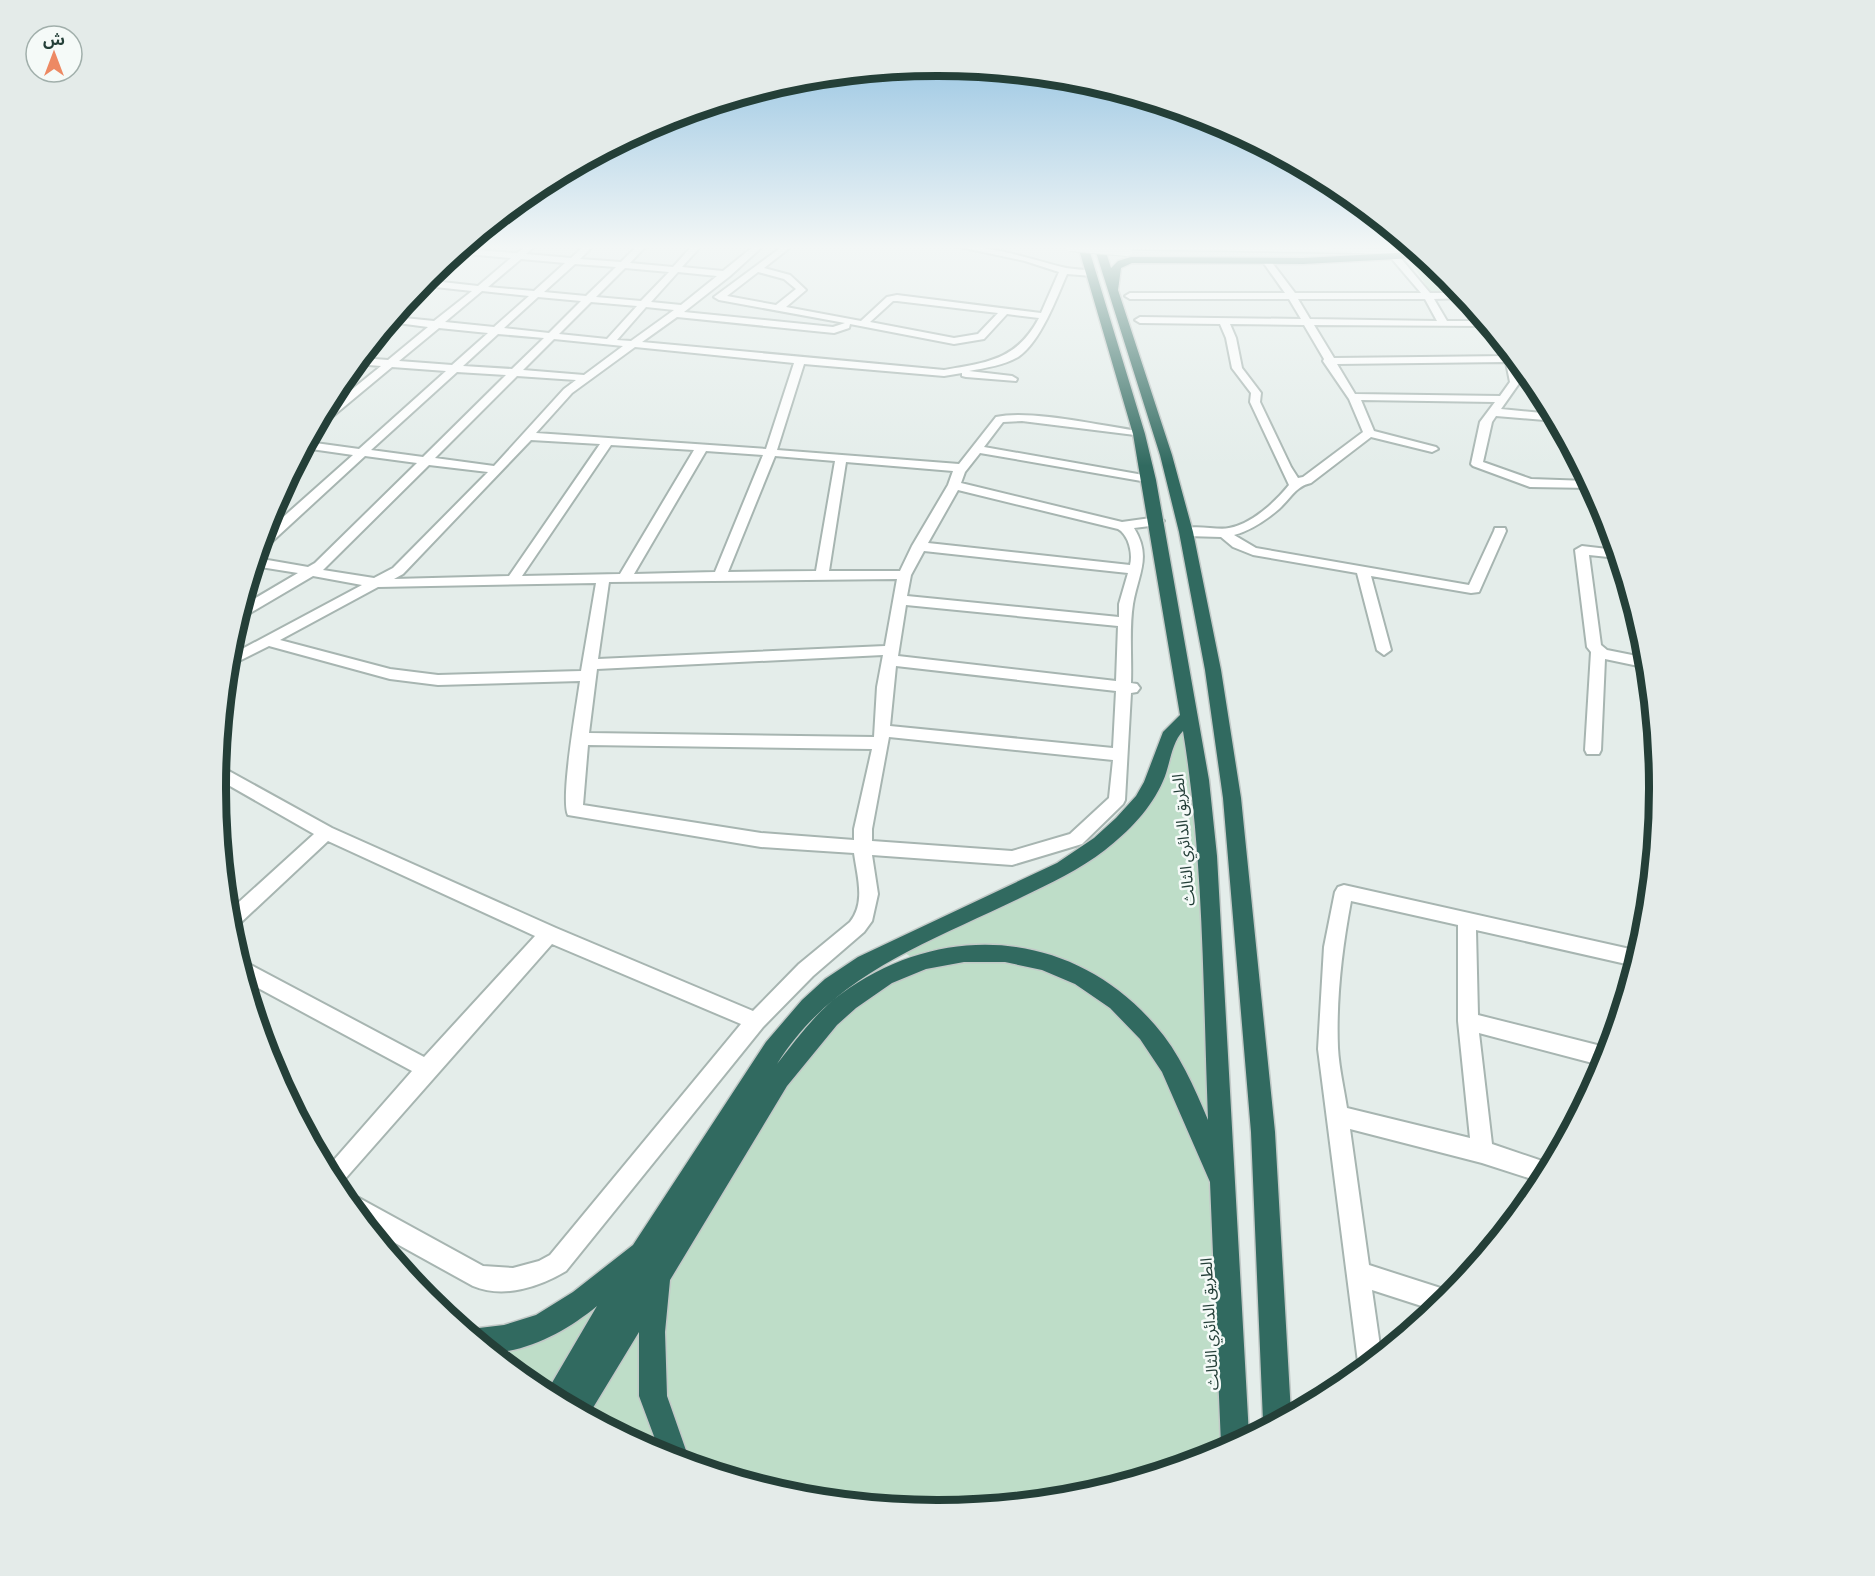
<svg xmlns="http://www.w3.org/2000/svg" width="1875" height="1576" font-family="'Source Sans 3','Noto Sans Arabic',sans-serif">
	<style>
		.green { fill: #beddc8 }
		.lines { fill: none; stroke-linecap: round; stroke-linejoin: round }
		.street-casing { stroke: #a7b5b1; stroke-width: 4 }
		.secondary-casing { stroke: #a3b9b2; stroke-width: 3 }
		.highway-casing { stroke: #c2c9c7; stroke-width: 3 }
		.street { fill: #fff; fill-rule: evenodd }
		.secondary { fill: #fff; fill-rule: evenodd }
		.highway { fill: #316a60; fill-rule: evenodd }
		.secondary-bridge-casing { stroke: #a3b9b2; stroke-width: 12; stroke-linecap: butt }
		.secondary-bridge { stroke: #fff; stroke-width: 10 }
		.labels { text-anchor: middle; dominant-baseline: central; stroke-width: 5; stroke-linejoin: round; paint-order: stroke }
		.street-label { font-size: 16px; fill: #243f38; stroke: #f5faf8 }
		.rim { fill: none; stroke: #243f38; stroke-width: 8 }
	</style>
	<rect width="100%" height="100%" fill="#e4edea"/>
	<!-- green -->
	<g class="green">
		<path d="M 1413,265 C 1441,266 1443,272 1461,293 L 1431,293 Z"/>
		<polygon points="1188,720 1220,1171 1131,1011 1027,952 917,961 899,949 1111,838 1175,731"/>
		<polygon points="945,959 1024,959 1110,1001 1163,1066 1214,1182 1223,1450 1213,1455 1078,1496 937,1510 796,1496 683,1462 678,1453 658,1396 662,1277 782,1082 866,992"/>
		<polygon points="639,1257 553,1397 536,1388 484,1345 514,1340"/>
		<polygon points="656,1279 669,1452 673,1459 661,1455 577,1410"/>
	</g>
	<g class="lines">
		<!-- street casing -->
		<g class="street-casing">
			<g id="street">
				<path d="M 467,246 L 472,246 L 472,250 L 517,253 L 526,246 L 535,246 L 526,254 L 571,258 L 584,246 L 593,246 L 580,259 L 621,262 L 637,246 L 646,246 L 630,263 L 673,267 L 692,246 L 701,246 L 682,267 L 723,271 L 754,246 L 763,246 L 730,276 L 684,312 L 833,327 L 845,323 L 719,300 L 714,297 L 783,246 L 792,246 L 764,268 L 790,275 L 806,290 L 786,307 L 861,321 L 887,297 L 897,295 L 1041,313 L 1059,272 L 1025,261 L 955,246 C 992,246 1027,258 1062,267 C 1073,270 1084,269 1095,271 L 1096,273 L 1092,276 L 1067,274 C 1057,297 1040,343 1018,357 C 1004,365 986,368 969,371 L 1012,376 L 1017,379 L 1016,381 L 966,377 L 962,376 L 962,373 L 944,376 L 804,364 L 777,450 L 959,464 L 996,417 C 1030,409 1102,426 1139,431 L 1143,432 L 1143,436 L 1022,421 L 1003,422 L 984,447 L 1149,476 L 1153,477 L 1153,483 L 980,453 L 965,472 L 961,483 L 1122,522 L 1158,517 L 1164,521 L 1158,525 L 1134,528 C 1152,557 1138,574 1133,604 C 1129,629 1132,657 1131,683 L 1137,684 L 1140,688 L 1137,692 L 1131,693 L 1125,800 L 1123,804 L 1082,844 L 1012,865 L 872,855 L 878,894 L 872,921 L 864,932 L 813,976 L 763,1027 L 566,1271 C 539,1287 504,1299 473,1286 L 370,1229 L 344,1198 L 351,1195 L 359,1198 L 483,1266 L 513,1268 L 539,1261 L 550,1255 L 741,1024 L 552,944 L 337,1188 L 326,1169 L 412,1071 L 245,981 L 240,963 L 249,964 L 424,1057 L 535,936 L 328,841 L 236,927 L 230,929 L 228,912 L 314,834 L 216,778 L 218,765 L 332,828 L 556,928 L 753,1011 L 799,964 L 850,922 C 866,902 857,876 854,853 L 761,847 L 568,815 C 560,799 577,704 580,681 L 438,685 L 390,679 L 269,646 L 227,667 L 229,656 L 362,585 L 313,576 L 245,616 L 239,617 L 242,606 L 298,573 L 254,566 L 256,558 L 308,567 L 315,563 L 417,463 L 365,456 L 265,548 L 259,549 L 263,535 L 353,455 L 304,448 L 308,442 L 359,449 L 446,371 L 392,367 L 321,426 L 316,427 L 323,413 L 381,366 L 356,364 L 361,358 L 388,360 L 428,327 L 390,322 L 394,317 L 434,321 L 472,291 L 426,286 L 418,288 L 427,277 ZM 467,254 L 511,258 L 478,286 L 433,281 ZM 521,259 L 565,263 L 534,291 L 488,287 ZM 575,264 L 616,267 L 586,296 L 544,292 ZM 625,268 L 669,272 L 641,301 L 596,297 ZM 678,272 L 717,276 L 681,305 L 651,302 ZM 758,272 L 784,279 L 796,289 L 776,305 L 727,296 ZM 482,291 L 529,296 L 494,327 L 445,322 ZM 538,297 L 581,301 L 549,333 L 504,328 ZM 893,301 L 897,301 L 998,313 L 978,334 L 954,338 L 870,322 ZM 591,302 L 637,306 L 607,339 L 559,334 ZM 646,307 L 674,310 L 631,341 L 617,340 ZM 1007,314 L 1039,318 C 1016,361 987,362 944,370 L 642,342 L 677,317 L 834,333 L 849,328 L 850,324 L 954,344 L 984,339 ZM 439,328 L 488,333 L 452,365 L 399,361 ZM 498,334 L 544,338 L 512,369 L 463,366 ZM 554,339 L 623,346 L 584,375 L 523,370 ZM 635,347 L 794,363 L 766,449 L 536,433 L 572,393 ZM 457,372 L 506,375 L 423,457 L 371,450 ZM 517,376 L 576,380 L 564,389 L 494,466 L 435,458 ZM 531,440 L 600,444 L 509,576 L 394,579 L 403,574 ZM 611,445 L 694,450 L 620,574 L 522,576 ZM 706,451 L 763,455 L 715,572 L 634,574 ZM 775,456 L 835,461 L 816,571 L 728,572 ZM 846,462 L 953,471 L 948,485 L 912,546 L 900,571 L 829,571 ZM 429,465 L 488,472 L 393,568 L 374,578 L 323,570 ZM 958,490 L 1118,529 C 1129,535 1133,554 1130,565 L 928,543 ZM 924,551 L 1128,573 L 1119,604 L 1119,617 L 907,596 L 911,575 ZM 897,579 L 885,646 L 598,659 L 609,582 ZM 596,583 L 581,671 L 438,675 L 390,669 L 280,640 L 378,587 ZM 906,605 L 1118,626 L 1116,681 L 898,656 ZM 883,655 L 877,687 L 874,737 L 589,733 L 597,669 ZM 896,666 L 1116,691 L 1113,748 L 890,726 ZM 889,737 L 1113,760 L 1109,798 L 1070,834 L 1012,851 L 872,841 L 872,829 ZM 588,745 L 872,749 L 854,829 L 854,840 L 761,833 L 583,805 Z"/>
				<polygon points="1406,246 1413,249 1399,254 1395,251"/>
				<path d="M 1392,255 L 1398,255 L 1430,293 L 1461,293 L 1465,298 L 1434,299 L 1447,321 L 1484,321 L 1488,326 L 1314,325 L 1334,358 L 1507,356 L 1510,354 L 1515,359 L 1520,382 L 1501,409 L 1553,414 L 1556,421 L 1496,416 L 1492,422 L 1483,462 L 1531,479 L 1588,481 L 1592,488 L 1530,487 L 1473,466 L 1471,464 L 1480,422 L 1495,402 L 1361,400 L 1374,431 L 1436,447 L 1438,449 L 1432,452 L 1371,437 L 1311,483 C 1296,486 1291,498 1279,509 C 1266,520 1251,530 1234,535 L 1256,548 L 1469,585 L 1494,531 L 1495,528 L 1505,528 L 1506,531 L 1479,592 L 1471,593 L 1371,576 L 1391,650 L 1384,655 L 1377,650 L 1357,573 L 1253,555 L 1233,547 L 1221,537 L 1186,536 L 1180,532 C 1190,522 1216,531 1229,528 C 1252,524 1275,502 1289,485 L 1250,402 L 1251,393 L 1232,368 L 1226,338 L 1220,324 L 1140,323 L 1135,320 L 1140,317 L 1301,319 L 1289,299 L 1130,299 L 1125,296 L 1130,293 L 1285,293 L 1263,262 L 1267,259 L 1270,260 L 1295,293 L 1421,293 L 1392,259 ZM 1298,299 L 1425,299 L 1437,321 L 1310,319 ZM 1230,324 L 1304,325 L 1324,359 L 1323,361 L 1349,399 L 1363,432 L 1303,477 L 1298,478 L 1291,467 L 1260,402 L 1261,393 L 1242,368 L 1236,338 ZM 1506,362 L 1510,382 L 1500,396 L 1355,394 L 1337,364 Z"/>
				<polygon points="1582,546 1616,550 1618,558 1589,555 1601,645 1607,650 1647,658 1648,668 1605,659 1601,750 1599,754 1587,754 1585,750 1591,652 1587,647 1575,550"/>
				<path d="M 1344,885 L 1639,951 L 1635,966 L 1476,930 L 1478,1015 L 1609,1048 L 1604,1066 L 1479,1033 L 1492,1144 L 1551,1164 L 1541,1182 L 1482,1163 L 1350,1129 L 1369,1265 L 1453,1292 L 1434,1310 L 1372,1290 L 1381,1353 L 1361,1370 L 1358,1362 L 1318,1049 L 1324,947 L 1335,892 L 1338,887 ZM 1351,901 L 1458,925 L 1458,1021 L 1470,1138 L 1347,1108 C 1344,1088 1339,1068 1338,1048 C 1336,999 1342,949 1351,901 Z"/>
			</g>
		</g>
		<!-- secondary casing -->
		<g class="secondary-casing">
			<polygon id="secondary" points="1111,246 1413,249 1420,254 1116,249"/>
		</g>
		<!-- highway casing -->
		<g class="highway-casing">
			<g id="highway">
				<path d="M 1078,246 L 1088,246 L 1145,434 L 1156,480 L 1209,780 L 1217,856 L 1249,1436 L 1223,1450 L 1221,1444 L 1210,1182 L 1162,1072 L 1140,1039 L 1110,1008 L 1075,984 L 1042,970 L 1005,962 L 964,962 L 926,969 L 892,983 L 856,1008 L 837,1025 L 787,1086 L 670,1280 L 665,1332 L 667,1396 L 689,1459 L 688,1463 L 661,1455 L 639,1396 L 639,1332 L 588,1416 L 546,1393 L 597,1306 C 568,1330 532,1350 493,1353 L 470,1332 L 479,1328 L 504,1325 L 536,1315 L 573,1292 L 633,1245 L 766,1042 L 802,1000 L 825,979 L 858,957 L 1057,863 L 1094,838 L 1116,818 L 1136,796 L 1144,782 L 1163,732 L 1180,715 L 1133,434 ZM 1183,731 C 1204,859 1203,990 1208,1120 C 1194,1087 1179,1052 1155,1025 C 1072,929 942,920 841,994 C 816,1012 796,1040 777,1064 C 834,973 930,942 1022,897 C 1051,883 1079,870 1105,850 C 1128,832 1151,809 1163,781 C 1170,766 1171,743 1183,731 Z"/>
				<polygon points="1094,246 1104,246 1111,268 1118,261 1131,257 1303,258 1415,252 1420,255 1415,258 1303,264 1132,263 1121,268 1118,290 1172,455 1193,532 1221,670 1241,798 1275,1132 1291,1414 1266,1427 1263,1421 1251,1132 1223,798 1205,670 1179,532 1160,455"/>
			</g>
		</g>
		<!-- street -->
		<use href="#street" class="street"/>
		<!-- secondary -->
		<use href="#secondary" class="secondary"/>
		<!-- highway -->
		<use href="#highway" class="highway"/>
		<!-- secondary-bridge casing -->
		<g class="secondary-bridge-casing">
			<polyline id="secondary-bridge" points="1070,246 1127,251"/>
		</g>
		<!-- secondary-bridge -->
		<use href="#secondary-bridge" class="secondary-bridge"/>
	</g>
	<!-- sky -->
	<linearGradient id="sky" x2="0" y2="1"><stop stop-color="#84bade"/><stop offset="0.53" stop-color="#f3f7f6"/><stop offset="1" stop-color="#f3f7f6" stop-opacity="0"/></linearGradient>
	<rect width="1875" height="466" fill="url(#sky)"/>
	<g class="labels">
		<!-- street labels -->
		<g class="street-label">
			<text transform="translate(1184 840) rotate(-95)">الطريق الدائري الثالث</text>
			<text transform="translate(1210 1324) rotate(-93)">الطريق الدائري الثالث</text>
		</g>
	</g>
	<!-- crop -->
	<path d="M0 0H1875V1576H0ZM937 76H938A711 711 0 0 1 1649 787V789A711 711 0 0 1 938 1500H937A711 711 0 0 1 226 789V787A711 711 0 0 1 937 76Z" fill="#e4ebe9" fill-rule="evenodd"/>
	<path class="rim" d="M937 76H938A711 711 0 0 1 1649 787V789A711 711 0 0 1 938 1500H937A711 711 0 0 1 226 789V787A711 711 0 0 1 937 76Z"/>
	<!-- north arrow -->
	<g transform="translate(54 54)"><circle r="28" fill="#f5faf8" stroke="#a1afab" stroke-width="1.5"/>
	<path d="M0-4.5L10 22L0 15L-10 22Z" fill="#ed8963"/>
	<text y="-9" font-size="16" font-weight="bold" text-anchor="middle" fill="#243f38">ش</text>
	</g>
</svg>
